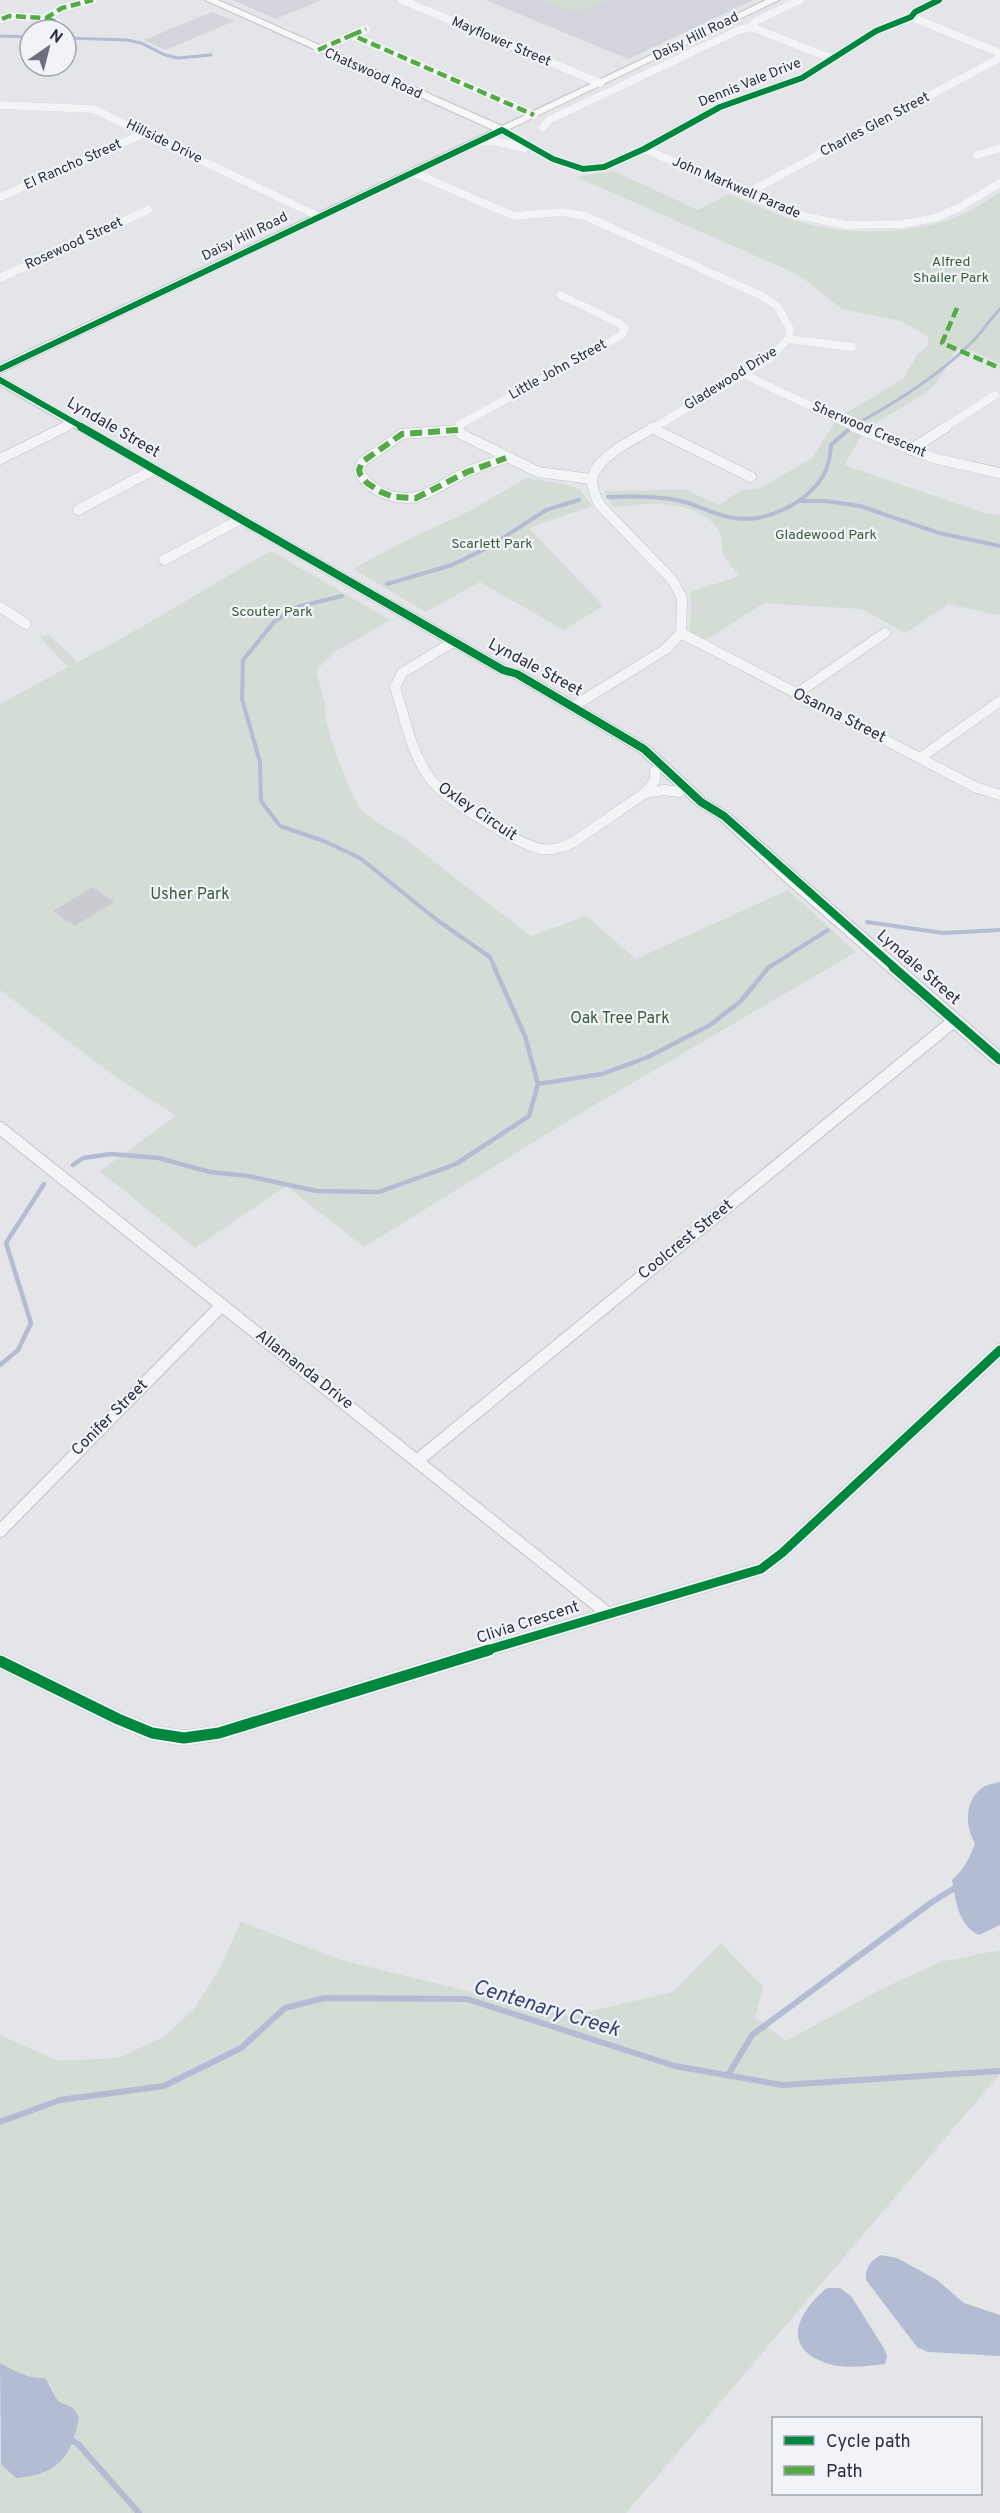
<svg xmlns="http://www.w3.org/2000/svg" width="1000" height="2513" font-family="Overpass,sans-serif">
	<style>
		.built { fill: #d3d4dc }
		.green { fill: #d3dcd5 }
		.water { fill: #b4bcd3 }
		.lines { fill: none; stroke-linecap: round; stroke-linejoin: round }
		.stream-far3 { stroke: #b4bcd3; stroke-width: 3 }
		.stream-far2 { stroke: #b4bcd3; stroke-width: 4 }
		.stream-far1 { stroke: #b4bcd3; stroke-width: 4.5 }
		.stream { stroke: #b4bcd3; stroke-width: 6 }
		.building { fill: #cacbd0 }
		.street-far3-casing { stroke: #c2c3c7; stroke-width: 8 }
		.street-far2-casing { stroke: #c2c3c7; stroke-width: 11 }
		.street-far1-casing { stroke: #c2c3c7; stroke-width: 14 }
		.street-casing { stroke: #c2c3c7; stroke-width: 16 }
		.secondary-casing { stroke: #c2c3c7; stroke-width: 2 }
		.street-far3 { stroke: #f3f4f6; stroke-width: 8 }
		.street-far2 { stroke: #f3f4f6; stroke-width: 10 }
		.street-far1 { stroke: #f3f4f6; stroke-width: 12 }
		.street { stroke: #f3f4f6; stroke-width: 15 }
		.secondary { fill: #f7f7f7; fill-rule: evenodd }
		.quiet-far1 { stroke: #54ab46; stroke-width: 4.5; stroke-dasharray: 10 4.5; stroke-linecap: butt }
		.quiet { stroke: #54ab46; stroke-width: 6; stroke-dasharray: 12 6; stroke-linecap: butt }
		.cycleway-far3-casing { stroke: #f2f3f8; stroke-width: 8 }
		.cycleway-far2-casing { stroke: #f2f3f8; stroke-width: 10 }
		.cycleway-far1-casing { stroke: #f2f3f8; stroke-width: 13 }
		.cycleway-casing { stroke: #f2f3f8; stroke-width: 15 }
		.cycleway-far3 { stroke: #00873e; stroke-width: 6 }
		.cycleway-far2 { stroke: #00873e; stroke-width: 8 }
		.cycleway-far1 { stroke: #00873e; stroke-width: 9 }
		.cycleway { stroke: #00873e; stroke-width: 11 }
		.labels { text-anchor: middle; dominant-baseline: central; stroke-width: 4.5; stroke-linejoin: round; paint-order: stroke }
		.far-street-label { font-size: 14px; fill: #2b2f42; stroke: #f2f3f8 }
		.far-park-label { font-size: 14px; fill: #385e39; stroke: #f2f3f8 }
		.street-label { font-size: 16px; fill: #2b2f42; stroke: #f2f3f8 }
		.park-label { font-size: 16px; fill: #385e39; stroke: #f2f3f8 }
		.near-water-label { font-size: 21px; font-style: italic; fill: #364575; stroke: #f2f3f8 }
	</style>
	<rect width="100%" height="100%" fill="#e4e5e9"/>
	<!-- built -->
	<g class="built">
		<polygon points="232,0 321,0 276,19"/>
		<polygon points="486,0 753,0 628,59"/>
		<polygon points="212,12 234,21 166,50 144,40"/>
	</g>
	<!-- green -->
	<g class="green">
		<path d="M 541,0 L 608,0 C 575,15 573,13 541,0 Z"/>
		<path d="M 613,171 L 698,210 L 729,194 C 750,203 771,213 793,220 C 841,236 904,235 952,219 C 969,212 985,202 1000,192 L 1000,364 L 972,351 L 958,348 C 948,358 945,373 935,384 C 917,401 891,413 870,426 L 845,414 L 903,379 L 918,354 L 928,346 L 928,336 L 901,321 L 842,309 L 799,275 L 577,177 Z"/>
		<path d="M 838,418 L 865,430 L 844,465 L 987,514 L 1000,515 L 1000,613 L 998,615 L 948,604 L 906,633 L 861,609 L 764,603 L 704,641 L 689,633 L 692,608 L 690,592 L 740,576 C 735,570 726,562 723,554 C 721,547 723,537 719,531 C 700,499 646,501 614,508 L 604,491 L 686,490 L 719,505 L 740,491 L 761,488 L 812,458 Z"/>
		<polygon points="526,478 570,485 580,490 592,506 529,528 603,606 564,630 480,582 426,612 353,569 405,541 470,511"/>
		<path d="M 271,551 L 390,620 L 335,652 L 316,670 L 325,705 C 320,716 351,797 360,808 C 373,823 396,832 412,844 C 451,875 491,906 531,936 L 586,916 L 636,959 L 788,890 L 856,952 L 581,1113 L 364,1247 L 286,1186 L 195,1248 L 100,1171 L 176,1116 L 116,1077 L 0,990 L 0,704 L 68,667 L 40,637 L 48,634 L 78,662 C 144,628 206,588 271,551 Z"/>
		<polygon points="241,1922 341,1960 569,2016 673,1992 721,1943 763,1987 755,2017 786,2041 882,1989 940,1962 1000,1950 1000,2074 626,2513 0,2513 0,2459 1,2464 73,2408 58,2401 50,2383 15,2371 0,2363 0,2035 58,2061 118,2058 164,2037 194,2009 219,1970"/>
	</g>
	<!-- water -->
	<g class="water">
		<path d="M 1000,1782 L 1000,1925 L 979,1935 C 958,1925 956,1901 952,1880 C 964,1869 970,1858 975,1843 C 964,1826 965,1797 985,1786 C 989,1784 996,1783 1000,1782 Z"/>
		<path d="M 881,2255 L 897,2258 L 937,2280 L 964,2303 L 1000,2315 L 1000,2356 L 928,2352 L 917,2347 L 866,2280 C 866,2267 869,2262 881,2255 Z"/>
		<path d="M 827,2288 L 840,2288 L 851,2296 L 885,2350 L 887,2357 L 885,2364 C 868,2366 845,2369 829,2364 C 779,2348 798,2312 827,2288 Z"/>
		<path d="M 0,2363 C 14,2371 29,2379 45,2378 L 58,2401 L 73,2408 L 79,2417 C 72,2456 58,2475 16,2478 L 1,2464 Z"/>
	</g>
	<g class="lines">
		<!-- stream-far3 -->
		<g class="stream-far3">
			<polyline points="0,36 30,37"/>
			<polyline points="66,38 127,40 141,43 165,55 178,58 211,55"/>
			<path d="M 857,424 C 897,401 937,377 970,344 C 981,334 989,320 1000,309"/>
		</g>
		<!-- stream-far2 -->
		<g class="stream-far2">
			<path d="M 608,497 C 631,496 655,496 677,500 C 697,504 715,516 735,518 C 767,523 806,503 823,476 C 829,466 830,456 831,445 L 848,430"/>
			<polyline points="799,501 826,501 860,506 939,533 1000,546"/>
			<polyline points="387,584 452,565 489,547 546,510 579,500"/>
			<polyline points="342,596 297,607 274,622 243,660 242,699 260,762 261,801 280,826 324,841 360,858 437,920 490,957 495,968"/>
			<polyline points="867,922 943,933 1000,930"/>
			<polyline points="768,968 828,930"/>
		</g>
		<!-- stream-far1 -->
		<g class="stream-far1">
			<polyline points="538,1084 602,1074 648,1057 710,1025 741,1001 769,967"/>
			<polyline points="73,1165 83,1158 111,1154 159,1158 210,1172 248,1176 316,1191 379,1192 456,1164 529,1116 538,1084 525,1036 494,967"/>
			<polyline points="0,1365 18,1350 31,1323 6,1243 44,1184"/>
		</g>
		<!-- stream -->
		<g class="stream">
			<polyline points="728,2075 752,2035 932,1902 958,1886"/>
			<polyline points="0,2122 60,2100 164,2086 241,2048 285,2008 324,1998 467,1999 675,2066 782,2085 1000,2071"/>
			<polyline points="69,2439 78,2444 139,2513"/>
		</g>
	</g>
	<!-- building -->
	<polygon class="building" points="93,887 114,902 75,926 53,911"/>
	<g class="lines">
		<!-- street-far3 casing -->
		<g class="street-far3-casing">
			<g id="street-far3">
				<polyline points="402,0 600,83"/>
				<polyline points="911,17 1000,53"/>
				<polyline points="46,18 58,23 57,30"/>
				<polyline points="2,19 9,16 46,18 62,8 93,0"/>
				<polyline points="751,27 833,59"/>
				<polyline points="352,35 366,29"/>
				<polyline points="318,50 352,35 534,115"/>
				<polyline points="0,105 93,109 318,216"/>
				<polyline points="543,128 549,120 739,30 751,27 756,21 800,0"/>
				<polyline points="502,130 553,159 583,169 604,167 644,149 720,107 802,78 876,31 911,17 915,12 939,0"/>
				<polyline points="479,141 493,141 525,148"/>
				<polyline points="644,149 794,214 846,225 902,224 935,218 960,207 1000,183"/>
				<polyline points="977,155 1000,148"/>
				<polyline points="412,172 514,216 563,212 585,216 762,296 777,306 790,329 788,339 769,359 653,428"/>
				<polyline points="749,192 1000,58"/>
				<polyline points="0,197 145,133"/>
				<polyline points="0,278 148,210"/>
				<polyline points="788,339 852,347"/>
				<polyline points="743,374 857,428"/>
				<polyline points="62,428 74,422"/>
				<polyline points="458,428 459,425 622,335 625,328 619,323 560,295"/>
				<polyline points="944,428 995,395"/>
			</g>
		</g>
		<!-- street-far2 casing -->
		<g class="street-far2-casing">
			<g id="street-far2">
				<polyline points="854,427 933,458 1000,473"/>
				<polyline points="652,428 751,477"/>
				<polyline points="458,430 459,427"/>
				<polyline points="910,450 946,427"/>
				<path d="M 506,458 C 493,463 479,466 467,472 C 435,486 419,509 381,492 C 371,487 363,481 359,470 L 362,462 L 402,434 L 458,430 L 461,434 L 538,472 L 591,479"/>
				<polyline points="0,459 65,427"/>
				<polyline points="78,510 155,469"/>
				<polyline points="164,560 241,519"/>
				<polyline points="0,607 26,624"/>
				<polyline points="681,633 975,787 1000,795"/>
				<path d="M 453,642 L 402,673 L 395,687 C 405,717 411,755 432,781 C 448,801 516,843 541,849 C 552,851 562,847 572,843 L 645,793 L 655,780 L 655,771"/>
				<polyline points="796,694 885,633"/>
				<path d="M 574,706 L 666,649 L 681,633 L 682,598 L 673,581 L 599,504 C 596,497 592,489 592,481 C 593,457 637,438 655,427"/>
				<polyline points="920,758 1000,701"/>
				<polyline points="645,793 664,790 679,792"/>
			</g>
		</g>
		<!-- street-far1 casing -->
		<g class="street-far1-casing">
			<g id="street-far1">
				<polyline points="0,1128 607,1613"/>
				<polyline points="418,1460 955,1020"/>
				<polyline points="0,1531 222,1305"/>
				<polyline points="484,1651 761,1569 782,1553 1000,1350"/>
			</g>
		</g>
		<!-- street casing -->
		<g class="street-casing">
			<polyline id="street" points="0,1661 118,1719 152,1733 184,1738 219,1733 489,1650"/>
		</g>
		<!-- secondary casing -->
		<g class="secondary-casing">
			<g id="secondary">
				<polygon points="205,0 218,0 502,126 766,0 779,0 0,373 0,364 493,130"/>
				<polygon points="0,376 508,667 522,671 649,746 706,799 729,813 794,871 1000,1051 1000,1066 994,1064 782,879 719,819 696,805 639,752 512,677 498,673 0,385"/>
			</g>
		</g>
		<!-- street-far3 -->
		<use href="#street-far3" class="street-far3"/>
		<!-- street-far2 -->
		<use href="#street-far2" class="street-far2"/>
		<!-- street-far1 -->
		<use href="#street-far1" class="street-far1"/>
		<!-- street -->
		<use href="#street" class="street"/>
		<!-- secondary -->
		<use href="#secondary" class="secondary"/>
		<!-- quiet-far1 -->
		<g class="quiet-far1">
			<polyline points="46,18 58,23 57,30"/>
			<polyline points="2,19 9,16 46,18 62,8 93,0"/>
			<polyline points="352,35 366,29"/>
			<polyline points="318,50 352,35 534,115"/>
			<polyline points="957,308 942,343 1000,368"/>
		</g>
		<!-- quiet -->
		<polyline class="quiet" points="458,430 402,434 362,462 359,470 360,474 367,483 381,492 394,497 416,498 467,472 506,458"/>
		<!-- cycleway-far3 casing -->
		<g class="cycleway-far3-casing">
			<g id="cycleway-far3">
				<polyline points="0,369 502,130 553,159 583,169 604,167 644,149 720,107 802,78 876,31 911,17 915,12 939,0"/>
				<polyline points="0,380 84,428"/>
			</g>
		</g>
		<!-- cycleway-far2 casing -->
		<g class="cycleway-far2-casing">
			<polyline id="cycleway-far2" points="81,427 503,670 517,674 644,749 701,802 724,816 895,968"/>
		</g>
		<!-- cycleway-far1 casing -->
		<g class="cycleway-far1-casing">
			<g id="cycleway-far1">
				<polyline points="893,967 1000,1060"/>
				<polyline points="484,1651 761,1569 782,1553 1000,1350"/>
			</g>
		</g>
		<!-- cycleway casing -->
		<g class="cycleway-casing">
			<polyline id="cycleway" points="0,1661 118,1719 152,1733 184,1738 219,1733 489,1650"/>
		</g>
		<!-- cycleway-far3 -->
		<use href="#cycleway-far3" class="cycleway-far3"/>
		<!-- cycleway-far2 -->
		<use href="#cycleway-far2" class="cycleway-far2"/>
		<!-- cycleway-far1 -->
		<use href="#cycleway-far1" class="cycleway-far1"/>
		<!-- cycleway -->
		<use href="#cycleway" class="cycleway"/>
	</g>
	<g class="labels">
		<!-- far-street labels -->
		<g class="far-street-label">
			<text transform="translate(696 37) rotate(-26)">Daisy Hill Road</text>
			<text transform="translate(501 42) rotate(23)">Mayflower Street</text>
			<text transform="translate(373 74) rotate(24)">Chatswood Road</text>
			<text transform="translate(750 83) rotate(-22)">Dennis Vale Drive</text>
			<text transform="translate(875 125) rotate(-28)">Charles Glen Street</text>
			<text transform="translate(164 142) rotate(26)">Hillside Drive</text>
			<text transform="translate(73 165) rotate(-24)">El Rancho Street</text>
			<text transform="translate(736 188) rotate(23)">John Markwell Parade</text>
			<text transform="translate(245 237) rotate(-26)">Daisy Hill Road</text>
			<text transform="translate(74 244) rotate(-25)">Rosewood Street</text>
			<text transform="translate(558 370) rotate(-29)">Little John Street</text>
			<text transform="translate(731 379) rotate(-32)">Gladewood Drive</text>
			<text transform="translate(869 430) rotate(23)">Sherwood Crescent</text>
		</g>
		<!-- far-park labels -->
		<g class="far-park-label">
			<text x="951" y="262">Alfred<tspan x="951" dy="16">Shailer Park</tspan></text>
			<text x="826" y="535">Gladewood Park</text>
			<text x="492" y="544">Scarlett Park</text>
			<text x="272" y="612">Scouter Park</text>
		</g>
		<!-- street labels -->
		<g class="street-label">
			<text transform="translate(113 428) rotate(30)">Lyndale Street</text>
			<text transform="translate(535 668) rotate(28)">Lyndale Street</text>
			<text transform="translate(839 716) rotate(27)">Osanna Street</text>
			<text transform="translate(477 812) rotate(34)">Oxley Circuit</text>
			<text transform="translate(918 968) rotate(41)">Lyndale Street</text>
			<text transform="translate(686 1240) rotate(-39)">Coolcrest Street</text>
			<text transform="translate(304 1370) rotate(38)">Allamanda Drive</text>
			<text transform="translate(110 1418) rotate(-45)">Conifer Street</text>
			<text transform="translate(528 1623) rotate(-18)">Clivia Crescent</text>
		</g>
		<!-- park labels -->
		<g class="park-label">
			<text x="190" y="895">Usher Park</text>
			<text x="620" y="1019">Oak Tree Park</text>
		</g>
		<!-- near-water labels -->
		<g class="near-water-label">
			<text transform="translate(546 2009) rotate(17)">Centenary Creek</text>
		</g>
	</g>
	<!-- legend -->
	<rect x="772" y="2417" width="210" height="78" fill="#f2f3f8" stroke="#a2a5af" stroke-width="1.5"/>
	<rect x="784" y="2436" width="30" height="9" fill="#00873e" stroke="#a2a5af" stroke-width="1.5"/>
	<text x="826" y="2447" font-size="18" fill="#2b2f42">Cycle path</text>
	<rect x="784" y="2466" width="30" height="9" fill="#54ab46" stroke="#a2a5af" stroke-width="1.5"/>
	<text x="826" y="2477" font-size="18" fill="#2b2f42">Path</text>
	<!-- north arrow -->
	<g transform="translate(48 48) rotate(35)"><circle r="28" fill="#f2f3f8" stroke="#a2a5af" stroke-width="1.5"/>
	<path d="M0-4.5L10 22L0 15L-10 22Z" fill="#6c6f7c"/>
	<text y="-9" font-size="16" font-weight="bold" text-anchor="middle" fill="#2b2f42">N</text>
	</g>
</svg>
